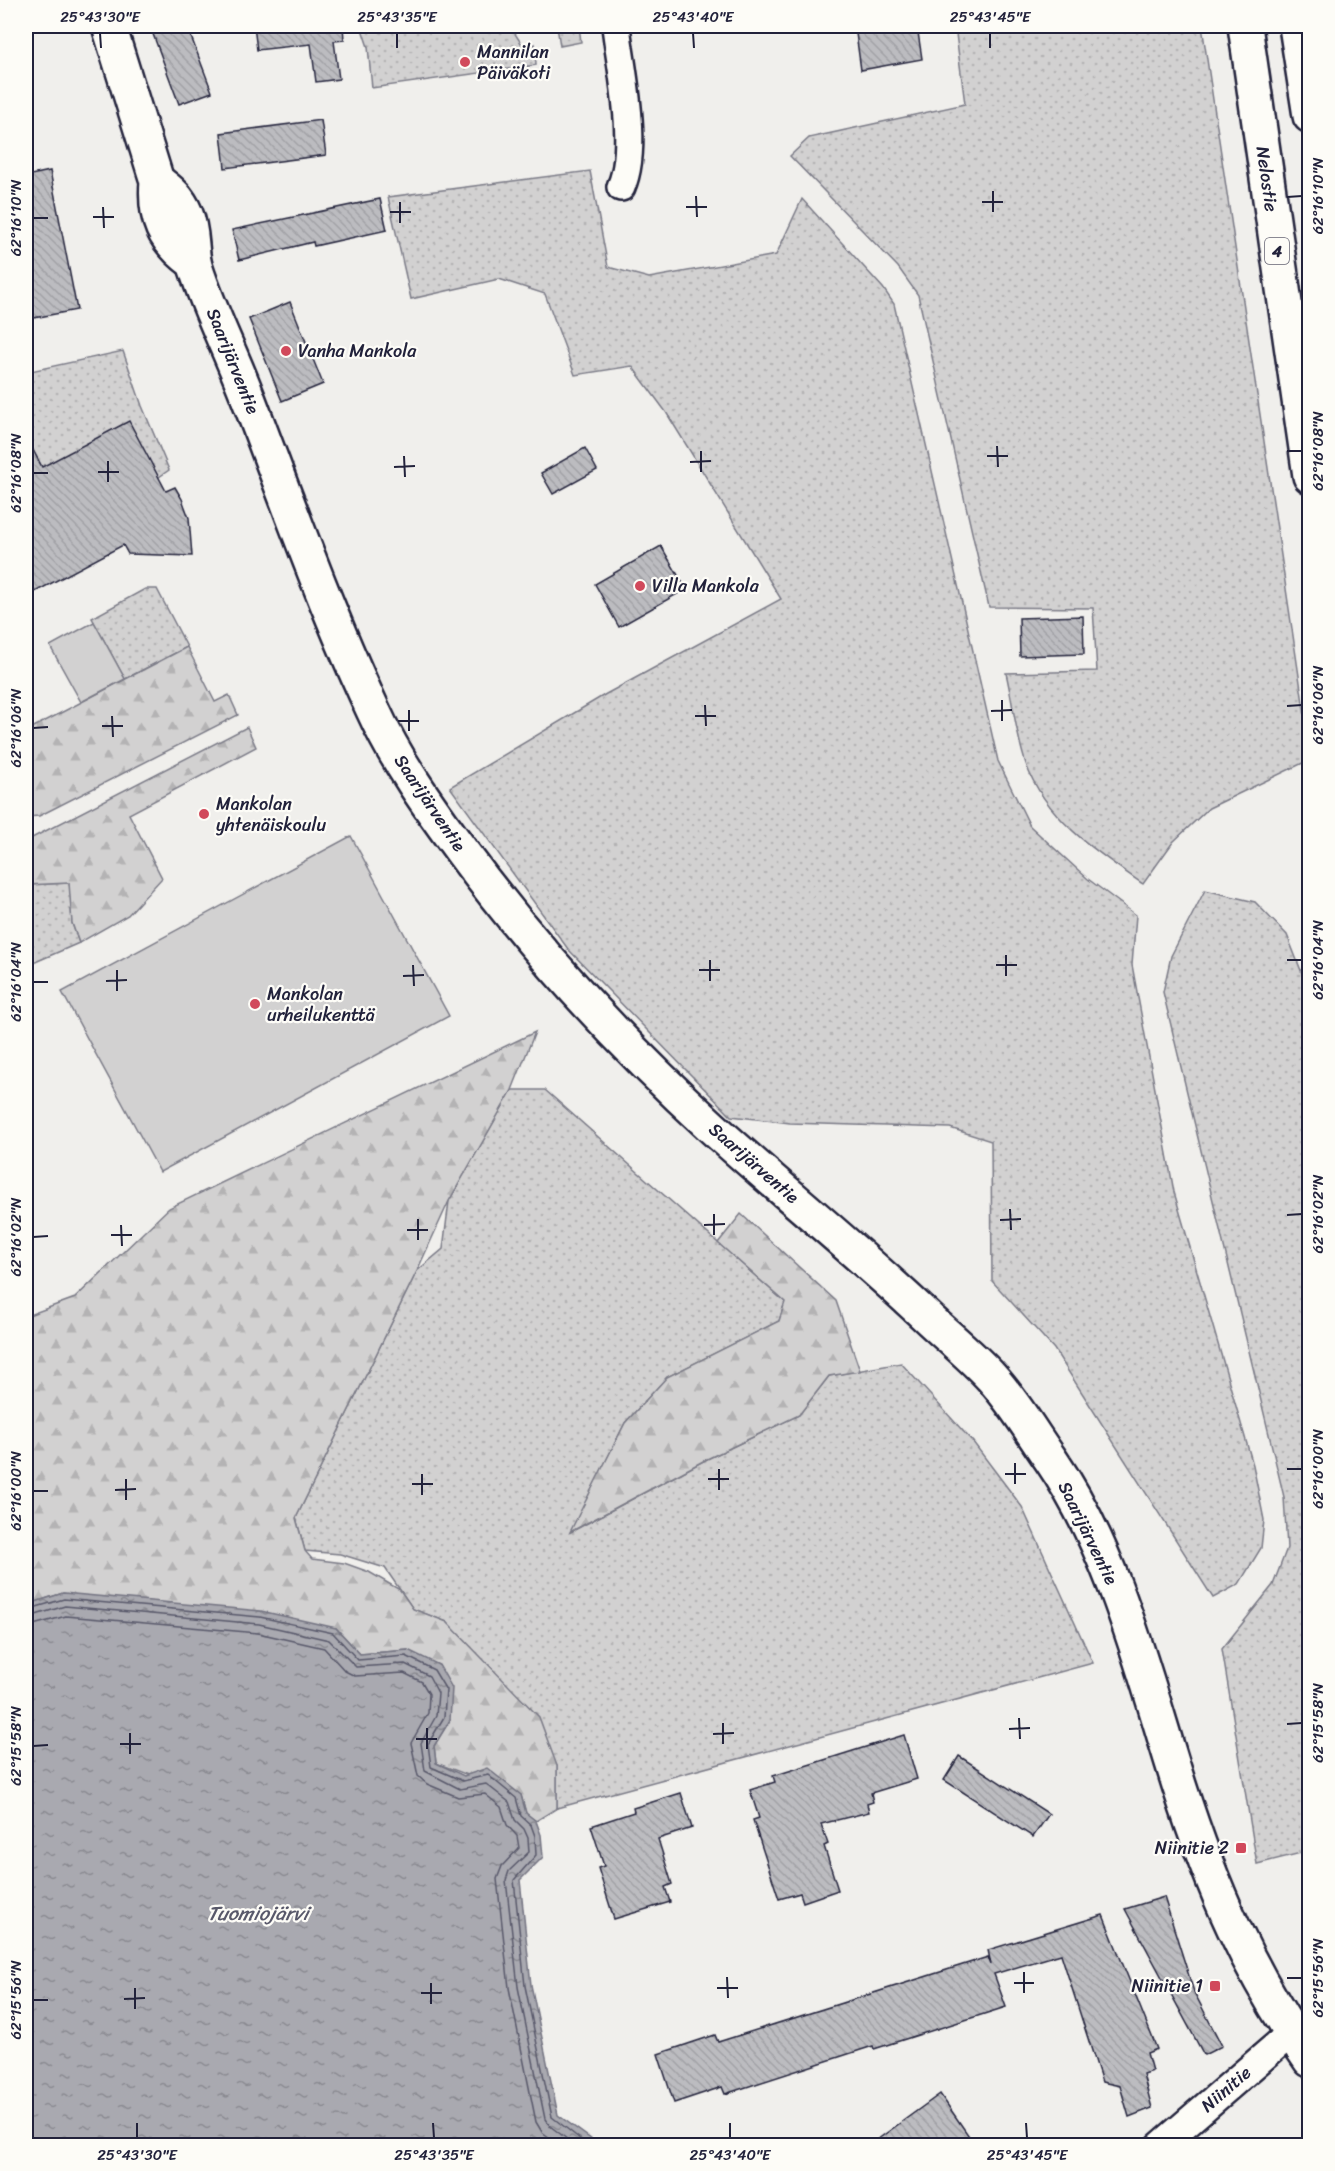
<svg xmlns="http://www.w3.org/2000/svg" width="1335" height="2171" font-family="Sriracha,sans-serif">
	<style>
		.grass { fill: url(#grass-dots); stroke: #7a7a86; stroke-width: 1.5 }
		.forest { fill: url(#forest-firs); stroke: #7a7a86; stroke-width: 1.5 }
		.pitch { fill: #d2d1d1; stroke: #7a7a86; stroke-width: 1.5 }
		.water { fill: url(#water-ripples); stroke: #737381; stroke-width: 1.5 }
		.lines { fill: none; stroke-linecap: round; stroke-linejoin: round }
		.shore { stroke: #58586a; stroke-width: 1.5 }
		.building { fill: url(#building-back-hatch); stroke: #22223b; stroke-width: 1.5 }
		.minor-casing { stroke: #22223b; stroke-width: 32 }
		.secondary-casing { stroke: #22223b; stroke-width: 38 }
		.trunk-casing { stroke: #22223b; stroke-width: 38 }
		.motorway-casing { stroke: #22223b; stroke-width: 38 }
		.minor { stroke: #fdfcf7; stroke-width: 27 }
		.secondary { stroke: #fdfcf7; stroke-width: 33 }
		.trunk { stroke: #fdfcf7; stroke-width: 33 }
		.motorway { stroke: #fdfcf7; stroke-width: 33 }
		.ticks { fill: none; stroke: #22223b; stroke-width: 2 }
		.poi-dot { fill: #d1495b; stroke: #fdfcf7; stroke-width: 2 }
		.labels { text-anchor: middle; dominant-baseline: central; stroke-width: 4.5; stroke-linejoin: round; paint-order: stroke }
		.shield { fill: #fdfcf7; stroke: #646373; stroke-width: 1.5 }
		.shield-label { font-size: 16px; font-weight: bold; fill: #22223b }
		.poi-label { font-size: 18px; fill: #22223b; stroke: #fdfcf7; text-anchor: start }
		.street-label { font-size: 18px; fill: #22223b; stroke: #fdfcf7 }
		.water-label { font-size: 20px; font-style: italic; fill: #58586a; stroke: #fdfcf7 }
		.neatline { fill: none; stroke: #22223b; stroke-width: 2 }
		.ticks-label { font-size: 15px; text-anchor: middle; fill: #22223b }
	</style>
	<defs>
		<pattern id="grass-dots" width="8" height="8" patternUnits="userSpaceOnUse" patternTransform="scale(1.5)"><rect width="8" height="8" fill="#d2d1d1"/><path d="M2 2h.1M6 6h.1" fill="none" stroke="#b4b3b4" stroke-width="1.8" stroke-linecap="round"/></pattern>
		<pattern id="forest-firs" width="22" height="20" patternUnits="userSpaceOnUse" patternTransform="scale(1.5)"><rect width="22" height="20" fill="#d2d1d1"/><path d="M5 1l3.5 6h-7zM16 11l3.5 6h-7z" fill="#b4b3b4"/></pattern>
		<pattern id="water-ripples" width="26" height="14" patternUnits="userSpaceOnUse" patternTransform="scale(1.5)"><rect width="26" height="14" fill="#a9a9b0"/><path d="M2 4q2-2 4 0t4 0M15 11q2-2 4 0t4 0" fill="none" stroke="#898990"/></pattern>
		<pattern id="building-back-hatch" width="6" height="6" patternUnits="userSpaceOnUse" patternTransform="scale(1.5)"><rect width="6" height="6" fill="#bcbcc0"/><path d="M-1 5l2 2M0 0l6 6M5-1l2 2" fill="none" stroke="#a1a1a6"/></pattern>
	</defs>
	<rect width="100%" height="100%" fill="#f0efec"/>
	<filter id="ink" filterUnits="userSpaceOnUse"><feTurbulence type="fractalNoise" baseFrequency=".0167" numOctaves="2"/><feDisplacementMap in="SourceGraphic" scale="12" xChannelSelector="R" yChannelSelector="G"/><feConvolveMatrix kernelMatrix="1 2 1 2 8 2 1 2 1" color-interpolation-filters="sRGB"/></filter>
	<g filter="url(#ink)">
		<!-- grass -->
		<g class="grass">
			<polygon points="361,26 510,26 523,46 535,44 536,65 372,88 368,47"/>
			<polygon points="557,26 579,26 581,42 560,46"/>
			<path d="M 955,26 L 1202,26 L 1309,743 L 1309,760 L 1209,808 L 1173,842 L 1143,884 C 1098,853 1045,818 1026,764 C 1016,735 1013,703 1006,673 L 1097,671 L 1093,608 L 989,607 L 918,295 L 898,267 L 790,156 L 809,138 L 965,104 Z"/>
			<polygon points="590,171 608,267 649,278 776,255 802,199 883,288 894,304 998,761 1030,826 1088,879 1136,915 1132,965 1174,1192 1253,1465 1264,1520 1261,1548 1239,1584 1213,1598 1054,1349 992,1281 991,1141 950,1128 790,1123 731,1116 568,949 450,787 606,694 781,599 666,412 632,366 575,375 545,294 499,279 411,299 388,197"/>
			<polygon points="123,351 142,406 169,470 159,477 42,467 26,437 26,372"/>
			<polygon points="145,589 157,589 187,647 125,679 92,618"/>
			<polygon points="70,883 72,923 79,943 26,966 26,885"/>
			<polygon points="1205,890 1255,902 1287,935 1309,991 1309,1851 1257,1864 1222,1649 1273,1585 1287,1548 1284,1497 1163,992 1171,956"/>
			<polygon points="512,1090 545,1090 785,1302 779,1321 667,1377 625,1423 571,1532 707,1459 799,1415 829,1376 901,1363 973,1442 1022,1507 1093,1663 557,1808 557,1766 447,1622 413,1609 385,1568 340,1554 305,1551 296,1518 417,1271 443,1249 449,1201"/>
		</g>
		<!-- forest -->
		<g class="forest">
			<polygon points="187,647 215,702 229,695 238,715 39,816 26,817 26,731"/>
			<polygon points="247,727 256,747 129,814 162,878 128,915 79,943 72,923 69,883 26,885 26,841"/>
			<polygon points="535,1032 512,1090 449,1201 417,1271 296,1518 305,1551 312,1559 344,1563 369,1572 400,1590 413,1609 447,1622 539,1717 557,1766 557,1808 536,1821 526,1814 521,1795 436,1763 434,1746 450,1720 408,1650 360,1654 336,1628 63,1593 26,1605 26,1316 75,1298 169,1208"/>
			<polygon points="741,1214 836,1301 860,1371 829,1376 799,1415 707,1459 570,1532 625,1423 667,1377 779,1321 785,1302 718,1243"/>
		</g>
		<!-- pitch -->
		<g class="pitch">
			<polygon points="94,622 125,679 81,702 50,646"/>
			<polygon points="351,836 449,1016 160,1172 62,992"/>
		</g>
		<!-- water -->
		<polygon class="water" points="63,1593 261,1611 336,1628 360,1654 408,1650 439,1665 452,1688 450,1720 434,1746 436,1763 464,1776 487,1768 521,1795 526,1813 536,1821 541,1835 543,1857 520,1880 531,1985 558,2115 599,2145 26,2145 26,1605"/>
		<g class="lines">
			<!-- shore -->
			<g class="shore">
				<polyline points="26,1610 64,1599 260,1617 333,1633 358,1660 406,1656 434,1670 446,1690 444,1717 428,1744 431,1767 463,1781 488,1775 516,1798 521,1816 531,1825 535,1836 536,1855 514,1880 525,1986 552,2117 589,2146"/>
				<polyline points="26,1618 65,1606 259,1624 329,1640 356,1667 405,1664 429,1676 438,1693 436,1716 421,1743 425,1771 460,1789 486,1784 509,1802 515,1820 524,1829 528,1838 529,1852 509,1871 506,1880 518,1987 545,2119 550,2126 576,2146"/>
				<polyline points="26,1627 66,1616 258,1633 324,1648 345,1671 355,1676 404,1673 422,1682 429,1694 428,1713 411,1743 418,1776 427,1784 458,1797 485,1794 501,1807 507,1825 517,1836 519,1848 502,1866 497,1879 509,1988 536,2122 542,2132 561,2146"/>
			</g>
		</g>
		<!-- building -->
		<g class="building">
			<polygon points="150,26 187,26 212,92 179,104"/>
			<polygon points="254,26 343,26 344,40 334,41 339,79 316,82 311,44 257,50"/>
			<polygon points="855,26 917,26 922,59 861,70"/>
			<polygon points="321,120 326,155 225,168 221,133"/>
			<polygon points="50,171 77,310 28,319 26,176"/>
			<polygon points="380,199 387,230 314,246 313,242 239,260 232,230"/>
			<polygon points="290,302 323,384 282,401 249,319"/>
			<polygon points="129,421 166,491 175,487 182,499 189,518 192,556 128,554 123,545 35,592 26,575 26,437 42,467"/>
			<polygon points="585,448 597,470 553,494 541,473"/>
			<polygon points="661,546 686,589 619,627 595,584"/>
			<polygon points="1083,616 1084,654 1020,656 1019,618"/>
			<polygon points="904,1735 917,1779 871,1793 873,1802 867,1804 869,1812 821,1824 828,1844 824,1846 838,1890 803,1902 800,1893 779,1899 753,1820 759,1818 750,1790 775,1782 773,1776"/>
			<polygon points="959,1756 1049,1814 1033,1837 944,1780"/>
			<polygon points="681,1793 692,1828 658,1839 672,1884 665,1887 670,1902 614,1919 598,1868 604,1866 591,1826 634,1812 633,1808"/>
			<polygon points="1164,1897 1194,1992 1222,2046 1204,2055 1125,1909"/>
			<polygon points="1103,1915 1157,2049 1147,2053 1152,2071 1143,2074 1152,2108 1129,2117 1120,2086 1102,2082 1061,1954 994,1974 1006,2007 874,2049 873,2046 725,2094 722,2087 674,2103 658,2054 715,2035 718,2042 988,1957 991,1965 988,1950"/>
			<polygon points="940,2094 975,2145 870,2145"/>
		</g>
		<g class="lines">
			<!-- minor casing -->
			<g class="minor-casing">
				<g id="minor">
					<path d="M 616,26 C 621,70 639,146 621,187"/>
					<polyline points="1160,2146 1291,2033"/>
				</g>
			</g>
			<!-- secondary casing -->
			<g class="secondary-casing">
				<g id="secondary">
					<path d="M 109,26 L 157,181 C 154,219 163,240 193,262"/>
					<path d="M 157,181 C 171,191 179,198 186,214 C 194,233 190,251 196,269 C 210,312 231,353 247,395 C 287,500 325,607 373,710 C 396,761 430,808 463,853 C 537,953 622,1045 714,1129 C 784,1192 857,1251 926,1316 C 947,1336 972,1356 992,1378 C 1014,1402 1032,1433 1051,1460 C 1116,1555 1145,1678 1179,1785 C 1212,1888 1248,1971 1310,2060"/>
				</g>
			</g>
			<!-- trunk casing -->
			<g class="trunk-casing">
				<polyline id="trunk" points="1245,26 1310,476"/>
			</g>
			<!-- motorway casing -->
			<g class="motorway-casing">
				<polyline id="motorway" points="1296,26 1310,116"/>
			</g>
			<!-- minor -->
			<use href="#minor" class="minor"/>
			<!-- secondary -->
			<use href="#secondary" class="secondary"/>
			<!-- trunk -->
			<use href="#trunk" class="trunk"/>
			<!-- motorway -->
			<use href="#motorway" class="motorway"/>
		</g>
	</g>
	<!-- ticks -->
	<path class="ticks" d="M 100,33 L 101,48M 397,33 L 397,48M 693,33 L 694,48M 990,33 L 990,48M 993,191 L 993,212M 696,196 L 697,217M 1287,197 L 1302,196M 400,202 L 400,223M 982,202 L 1003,202M 103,207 L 104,228M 686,207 L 707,207M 390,212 L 411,212M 93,217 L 114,217M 33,218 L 48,218M 997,446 L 998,467M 701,451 L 701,472M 1287,451 L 1302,451M 404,456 L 405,477M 987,456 L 1008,456M 108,461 L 108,482M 690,462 L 711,461M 394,467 L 415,466M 98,472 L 119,472M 33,473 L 48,473M 1002,700 L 1002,721M 705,705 L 706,726M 1287,706 L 1302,705M 409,710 L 409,731M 991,711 L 1012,710M 112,716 L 113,737M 695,716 L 716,716M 398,721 L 419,721M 102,726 L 123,726M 33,728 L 48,727M 1006,955 L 1006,976M 710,960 L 710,981M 1287,960 L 1302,960M 413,965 L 414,986M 996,965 L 1017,965M 117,970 L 117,991M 699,970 L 720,970M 403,976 L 424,975M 106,981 L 127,980M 33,982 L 48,982M 1010,1209 L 1011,1230M 714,1214 L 714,1235M 1287,1215 L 1302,1214M 418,1219 L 418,1240M 1000,1220 L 1021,1219M 121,1225 L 122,1246M 704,1225 L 725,1224M 407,1230 L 428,1230M 111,1235 L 132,1235M 33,1237 L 48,1236M 1015,1463 L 1015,1484M 719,1469 L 719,1490M 1287,1469 L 1302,1469M 422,1474 L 422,1495M 1005,1474 L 1026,1474M 126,1479 L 126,1500M 708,1479 L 729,1479M 412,1484 L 433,1484M 115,1490 L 136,1489M 33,1491 L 48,1491M 1019,1718 L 1020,1739M 723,1723 L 723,1744M 1287,1724 L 1302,1723M 427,1728 L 427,1749M 1009,1729 L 1030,1728M 130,1733 L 130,1754M 713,1734 L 734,1733M 416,1739 L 437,1739M 120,1744 L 141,1744M 33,1746 L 48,1745M 1024,1972 L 1024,1993M 727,1977 L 728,1998M 1287,1978 L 1302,1978M 431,1983 L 431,2004M 1014,1983 L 1034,1983M 135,1988 L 135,2009M 717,1988 L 738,1988M 421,1993 L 442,1993M 124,1999 L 145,1998M 33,2000 L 48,2000M 137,2123 L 137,2138M 433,2123 L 434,2138M 730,2123 L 730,2138M 1026,2123 L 1027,2138"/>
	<!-- markers -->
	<g class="poi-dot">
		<circle cx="465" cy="62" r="6"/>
		<circle cx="286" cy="351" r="6"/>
		<circle cx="640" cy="586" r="6"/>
		<circle cx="204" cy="814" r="6"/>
		<circle cx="255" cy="1004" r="6"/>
		<rect x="1235" y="1842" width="12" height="12" rx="3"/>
		<rect x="1209" y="1980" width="12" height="12" rx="3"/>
	</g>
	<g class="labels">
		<!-- shield labels -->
		<rect class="shield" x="1265" y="238" width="24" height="26" rx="4.5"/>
		<g class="shield-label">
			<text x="1277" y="251">4</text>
		</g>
		<!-- poi labels -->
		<g class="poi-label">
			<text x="477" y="52">Mannilan<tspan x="477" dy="21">Päiväkoti</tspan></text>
			<text x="298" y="351">Vanha Mankola</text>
			<text x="652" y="586">Villa Mankola</text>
			<text x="216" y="804">Mankolan<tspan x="216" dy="21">yhtenäiskoulu</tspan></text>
			<text x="267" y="994">Mankolan<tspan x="267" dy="21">urheilukenttä</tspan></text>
			<text x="1229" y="1848" text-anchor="end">Niinitie 2</text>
			<text x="1203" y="1986" text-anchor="end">Niinitie 1</text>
		</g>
		<!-- street labels -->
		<g class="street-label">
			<text transform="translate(1267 179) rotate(82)">Nelostie</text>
			<text transform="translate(233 361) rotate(68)">Saarijärventie</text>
			<text transform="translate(430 803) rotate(56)">Saarijärventie</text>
			<text transform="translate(754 1163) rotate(41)">Saarijärventie</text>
			<text transform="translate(1088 1533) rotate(64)">Saarijärventie</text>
			<text transform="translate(1226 2089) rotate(-41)">Niinitie</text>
		</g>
		<!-- water labels -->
		<g class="water-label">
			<text x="258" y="1913">Tuomiojärvi</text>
		</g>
	</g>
	<!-- margin -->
	<rect width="1335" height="2171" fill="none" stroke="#fdfcf7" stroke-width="66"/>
	<rect x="33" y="33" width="1269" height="2105" class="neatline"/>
	<g class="ticks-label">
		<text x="100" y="22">25°43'30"E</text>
		<text x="397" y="22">25°43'35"E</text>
		<text x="693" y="22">25°43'40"E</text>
		<text x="990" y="22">25°43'45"E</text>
		<text transform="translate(1318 196) rotate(-90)" y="5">62°16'10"N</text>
		<text transform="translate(16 218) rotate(-90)" y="5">62°16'10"N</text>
		<text transform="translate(1318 451) rotate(-90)" y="5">62°16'08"N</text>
		<text transform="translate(16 473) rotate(-90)" y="5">62°16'08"N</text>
		<text transform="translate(1318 705) rotate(-90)" y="5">62°16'06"N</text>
		<text transform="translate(16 728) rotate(-90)" y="5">62°16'06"N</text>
		<text transform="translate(1318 960) rotate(-90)" y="5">62°16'04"N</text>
		<text transform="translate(16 982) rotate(-90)" y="5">62°16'04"N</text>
		<text transform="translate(1318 1214) rotate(-90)" y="5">62°16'02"N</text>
		<text transform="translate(16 1237) rotate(-90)" y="5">62°16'02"N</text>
		<text transform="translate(1318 1469) rotate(-90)" y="5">62°16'00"N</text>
		<text transform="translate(16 1491) rotate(-90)" y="5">62°16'00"N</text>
		<text transform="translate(1318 1723) rotate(-90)" y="5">62°15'58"N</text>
		<text transform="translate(16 1746) rotate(-90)" y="5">62°15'58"N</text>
		<text transform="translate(1318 1978) rotate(-90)" y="5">62°15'56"N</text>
		<text transform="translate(16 2000) rotate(-90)" y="5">62°15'56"N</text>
		<text x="137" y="2160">25°43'30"E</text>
		<text x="434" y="2160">25°43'35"E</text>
		<text x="730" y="2160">25°43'40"E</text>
		<text x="1027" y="2160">25°43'45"E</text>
	</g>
</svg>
